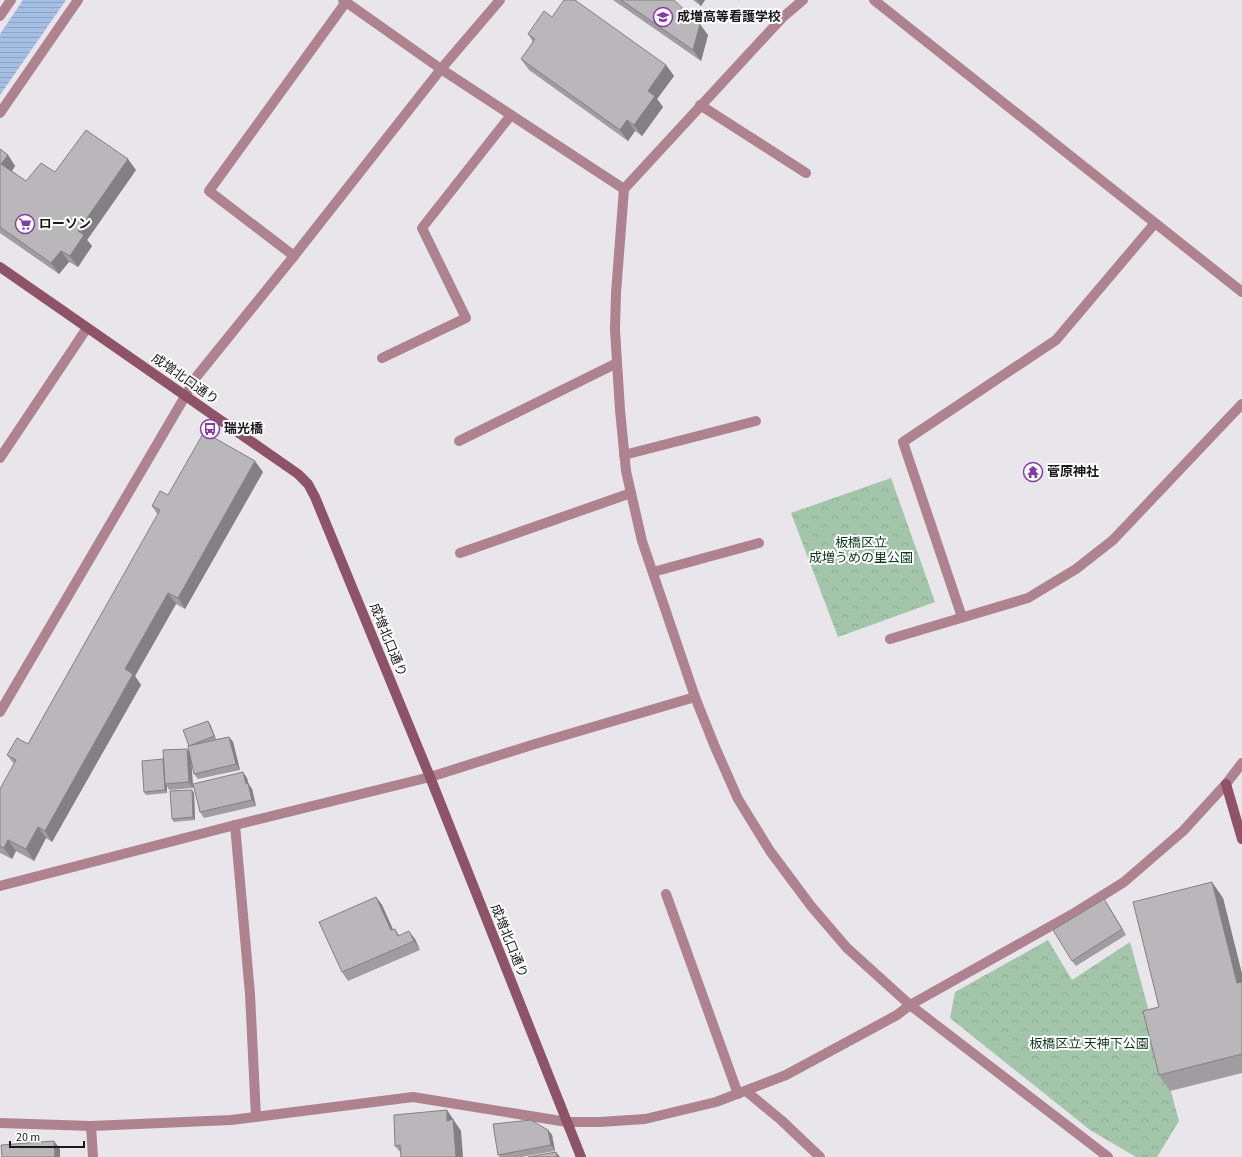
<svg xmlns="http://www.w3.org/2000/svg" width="1242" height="1157" font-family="'Source Sans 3','Noto Sans JP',sans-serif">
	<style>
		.forest { fill: url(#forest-crowns) }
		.water { fill: url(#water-rules) }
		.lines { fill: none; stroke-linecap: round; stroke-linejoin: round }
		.lane { stroke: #ae838f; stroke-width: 10 }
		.street { stroke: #ae838f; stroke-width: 10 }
		.secondary { stroke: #8e5366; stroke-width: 10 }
		.wall { fill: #a09da1 }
		.shaded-wall { fill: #828083 }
		.building { fill: #bab7bb; stroke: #828083 }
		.labels { text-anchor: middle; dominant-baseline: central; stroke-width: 4; stroke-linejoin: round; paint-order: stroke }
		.poi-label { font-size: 13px; font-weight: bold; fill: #19181a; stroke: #fff; text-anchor: start }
		.street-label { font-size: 13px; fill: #19181a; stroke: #fff }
		.park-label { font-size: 13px; fill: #07381a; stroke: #fff }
	</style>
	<defs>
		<pattern id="forest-crowns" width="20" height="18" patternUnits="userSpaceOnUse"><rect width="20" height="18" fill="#a3c5aa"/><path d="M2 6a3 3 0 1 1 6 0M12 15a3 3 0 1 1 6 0" fill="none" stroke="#8ca892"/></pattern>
		<pattern id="water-rules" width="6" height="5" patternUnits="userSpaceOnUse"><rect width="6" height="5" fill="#a5bee4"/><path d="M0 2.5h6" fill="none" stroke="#8da3c3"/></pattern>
	</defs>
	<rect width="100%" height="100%" fill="#e9e6eb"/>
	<!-- forest -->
	<g class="forest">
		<polygon points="891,478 935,602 838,637 791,513"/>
		<polygon points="1048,940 1072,980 1130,942 1179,1121 1157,1157 1136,1157 1090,1130 950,1018 955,992"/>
	</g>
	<!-- water -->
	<polygon class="water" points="23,0 66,0 0,95 0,34"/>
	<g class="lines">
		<!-- lane -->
		<polyline class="lane" points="235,825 250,994 256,1117"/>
		<!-- street -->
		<g class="street">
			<polyline points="343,0 441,69 624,189"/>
			<polyline points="803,0 782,18 624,189 616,293 615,330 620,410 626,471 642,541 695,697 715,747 738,799 770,851 811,906 847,948 910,1005 1108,1157"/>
			<polyline points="874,0 1242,292"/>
			<polyline points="0,16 11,0"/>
			<polyline points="700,105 806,173"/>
			<polyline points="0,113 78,0"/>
			<polyline points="294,256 209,191 346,2"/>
			<polyline points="382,358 466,318 422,228 511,115"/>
			<polyline points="459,441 617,363"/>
			<polyline points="624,455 756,421"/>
			<polyline points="0,458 87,328"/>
			<polyline points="460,553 631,493"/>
			<polyline points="653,572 759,543"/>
			<polyline points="962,617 903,442 1056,340 1155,223"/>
			<polyline points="890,639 1028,598 1076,569 1113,540 1242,404"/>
			<polyline points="0,712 197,376 294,256 441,69 500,0"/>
			<polyline points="0,886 235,825 430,777 535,744 695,697"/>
			<polyline points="666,894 738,1094"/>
			<polyline points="746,1091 781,1120 820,1157"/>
			<polyline points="0,1123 91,1126 231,1120 413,1097 567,1122 600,1122 645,1119 716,1102 786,1075 897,1015 910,1005 1076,912 1124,882 1183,831 1226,784 1242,763"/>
			<polyline points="91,1126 93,1157"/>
		</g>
		<!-- secondary -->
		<g class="secondary">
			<polyline points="0,267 298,474 308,484 315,497 430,777 581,1157"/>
			<polyline points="1226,784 1242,839"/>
		</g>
	</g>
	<!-- wall -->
	<g class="wall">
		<polygon points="613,0 674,0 708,35 701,61"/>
		<polygon points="693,0 705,0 701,6"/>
		<polygon points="552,17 666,65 674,76 657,99 663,107 642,136 635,131 628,141 529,70 521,59 533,42 528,34"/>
		<polygon points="0,149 8,155 15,166 12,171 26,181 55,172 136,170 87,240 92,246 78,267 69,262 59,274 0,233"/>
		<polygon points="263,472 185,609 176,604 135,676 141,685 52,842 46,838 34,861 16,851 12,859 0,853 0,789 14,764 7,755 28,744 158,515 152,506 168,495"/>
		<polygon points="210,724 216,739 229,737 233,742 240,770 198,779 194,774 191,760 193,788 169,790 167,786 167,793 146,795 144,792 163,759 164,760 189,752 189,746"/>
		<polygon points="247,778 248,783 252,789 256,806 204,818 200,812"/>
		<polygon points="194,793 195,820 174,822 172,819"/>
		<polygon points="376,897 382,905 393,929 395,929 399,935 415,939 420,950 348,981 342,972"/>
		<polygon points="1223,898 1242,974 1242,1073 1170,1091 1159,1075"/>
		<polygon points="1108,905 1126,935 1076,966 1072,961"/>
		<polygon points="453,1120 461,1131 401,1153 395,1146"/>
		<polygon points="548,1130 552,1135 555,1151 521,1157 500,1157 498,1155"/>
	</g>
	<!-- shaded-wall -->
	<g class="shaded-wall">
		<polygon points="697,0 705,0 701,6"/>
		<polygon points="700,24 708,35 701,61 693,50"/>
		<polygon points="666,65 674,76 657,99 663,107 642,136 634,125 648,91"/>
		<polygon points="627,120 635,131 628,141 620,130"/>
		<polygon points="8,155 15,166 9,175 1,164"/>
		<polygon points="128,159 136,170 87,240 92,246 78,267 70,256 78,231"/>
		<polygon points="61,251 69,262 59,274 51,263"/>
		<polygon points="255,461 263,472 185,609 178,598"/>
		<polygon points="168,593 176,604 135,676 141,685 52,842 45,831 125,669"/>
		<polygon points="208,721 210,724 216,739 214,736"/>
		<polygon points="229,737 233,742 240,770 236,764"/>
		<polygon points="187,749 191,754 193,788 189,782"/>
		<polygon points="163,759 165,762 165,784 167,786 167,793 165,790"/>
		<polygon points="243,772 247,778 250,790 246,784"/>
		<polygon points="248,783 252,789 256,806 252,800"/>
		<polygon points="192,790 194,793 195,820 193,817"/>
		<polygon points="38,827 46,838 34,861 26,849"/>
		<polygon points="8,840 16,851 12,859 4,848"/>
		<polygon points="1212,882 1223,898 1242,974 1242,990 1237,983"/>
		<polygon points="376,897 382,905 397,939 391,930"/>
		<polygon points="1104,899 1108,905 1126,935 1122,929"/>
		<polygon points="409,931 415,939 420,950 414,941"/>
		<polygon points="447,1110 461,1131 463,1157 456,1157 447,1121"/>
		<polygon points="548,1130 552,1135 555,1151 551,1145"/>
		<polygon points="54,1141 60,1149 60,1157 55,1157"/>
		<polygon points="556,1152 560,1157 557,1157"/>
	</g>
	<!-- building -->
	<g class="building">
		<polygon points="564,0 575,0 666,65 648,91 655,96 634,125 627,120 620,130 521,59 535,39 528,34 544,11 552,17"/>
		<polygon points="621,0 674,0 700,24 693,50"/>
		<polygon points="86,130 128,159 78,231 84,235 70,256 61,251 51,263 0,227 0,149 8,155 1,164 26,181 41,163 55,172"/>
		<polygon points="204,432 255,461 178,598 168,593 125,669 133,674 45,831 38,827 26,849 8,840 4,848 0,846 0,789 16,760 7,755 17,738 28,744 160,510 152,506 160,491 168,495"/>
		<polygon points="208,721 214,736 189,746 183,730"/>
		<polygon points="229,737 236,764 194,774 188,746"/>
		<polygon points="187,749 189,782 165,784 163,750"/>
		<polygon points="163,759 165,790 144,792 142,761"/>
		<polygon points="243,772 246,784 248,783 252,800 200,812 193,784"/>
		<polygon points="192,790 193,817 172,819 170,791"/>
		<polygon points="1212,882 1237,983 1242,982 1242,1054 1159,1075 1143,1011 1159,1007 1133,902"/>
		<polygon points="376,897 391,930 395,929 398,936 409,931 414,941 342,972 319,922"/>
		<polygon points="1104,899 1122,929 1072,961 1053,930"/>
		<polygon points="447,1110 447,1121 453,1119 456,1157 401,1157 400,1145 395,1146 394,1115"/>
		<polygon points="531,1120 548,1130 551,1145 498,1155 493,1124"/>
		<polygon points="54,1141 55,1157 2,1157 1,1145"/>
		<polygon points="556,1152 557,1157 528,1157"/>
	</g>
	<!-- icons -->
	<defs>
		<g id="school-ring" transform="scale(1)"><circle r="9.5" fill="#fff" stroke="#883aab" stroke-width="1.5"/><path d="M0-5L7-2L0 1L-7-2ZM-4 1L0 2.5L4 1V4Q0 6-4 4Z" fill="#883aab"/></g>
		<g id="supermarket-ring" transform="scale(1)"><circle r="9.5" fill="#fff" stroke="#883aab" stroke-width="1.5"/><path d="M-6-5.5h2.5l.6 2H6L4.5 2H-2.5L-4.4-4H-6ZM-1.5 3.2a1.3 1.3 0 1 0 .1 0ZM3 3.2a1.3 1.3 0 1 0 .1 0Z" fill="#883aab"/></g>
		<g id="bus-ring" transform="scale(1)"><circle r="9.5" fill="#fff" stroke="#883aab" stroke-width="1.5"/><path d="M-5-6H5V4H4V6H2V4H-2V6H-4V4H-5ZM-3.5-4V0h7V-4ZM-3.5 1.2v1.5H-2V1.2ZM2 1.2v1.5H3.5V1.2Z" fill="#883aab"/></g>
		<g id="temple-ring" transform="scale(1)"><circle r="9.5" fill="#fff" stroke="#883aab" stroke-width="1.5"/><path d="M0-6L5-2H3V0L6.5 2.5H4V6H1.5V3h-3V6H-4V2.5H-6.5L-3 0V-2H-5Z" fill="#883aab"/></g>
	</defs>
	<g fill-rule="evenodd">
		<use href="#school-ring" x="663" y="17"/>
		<use href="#supermarket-ring" x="25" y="224"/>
		<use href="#bus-ring" x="210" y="429"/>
		<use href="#temple-ring" x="1033" y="472"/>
	</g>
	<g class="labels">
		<!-- poi labels -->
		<g class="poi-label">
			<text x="677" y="17">成増高等看護学校</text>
			<text x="39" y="224">ローソン</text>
			<text x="224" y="429">瑞光橋</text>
			<text x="1047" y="472">菅原神社</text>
		</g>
		<!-- street labels -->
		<g class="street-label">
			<text transform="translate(185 379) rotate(35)">成増北口通り</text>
			<text transform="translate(388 640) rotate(68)">成増北口通り</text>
			<text transform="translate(509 941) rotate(68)">成増北口通り</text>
		</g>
		<!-- park labels -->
		<g class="park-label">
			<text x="861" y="543">板橋区立<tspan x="861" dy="15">成増うめの里公園</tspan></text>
			<text x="1089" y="1044">板橋区立 天神下公園</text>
		</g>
	</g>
	<!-- scale -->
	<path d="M10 1141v6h74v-6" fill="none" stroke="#19181a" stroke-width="2"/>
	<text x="16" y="1141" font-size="12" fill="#19181a" stroke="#ffffff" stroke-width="3" paint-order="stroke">20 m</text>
</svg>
